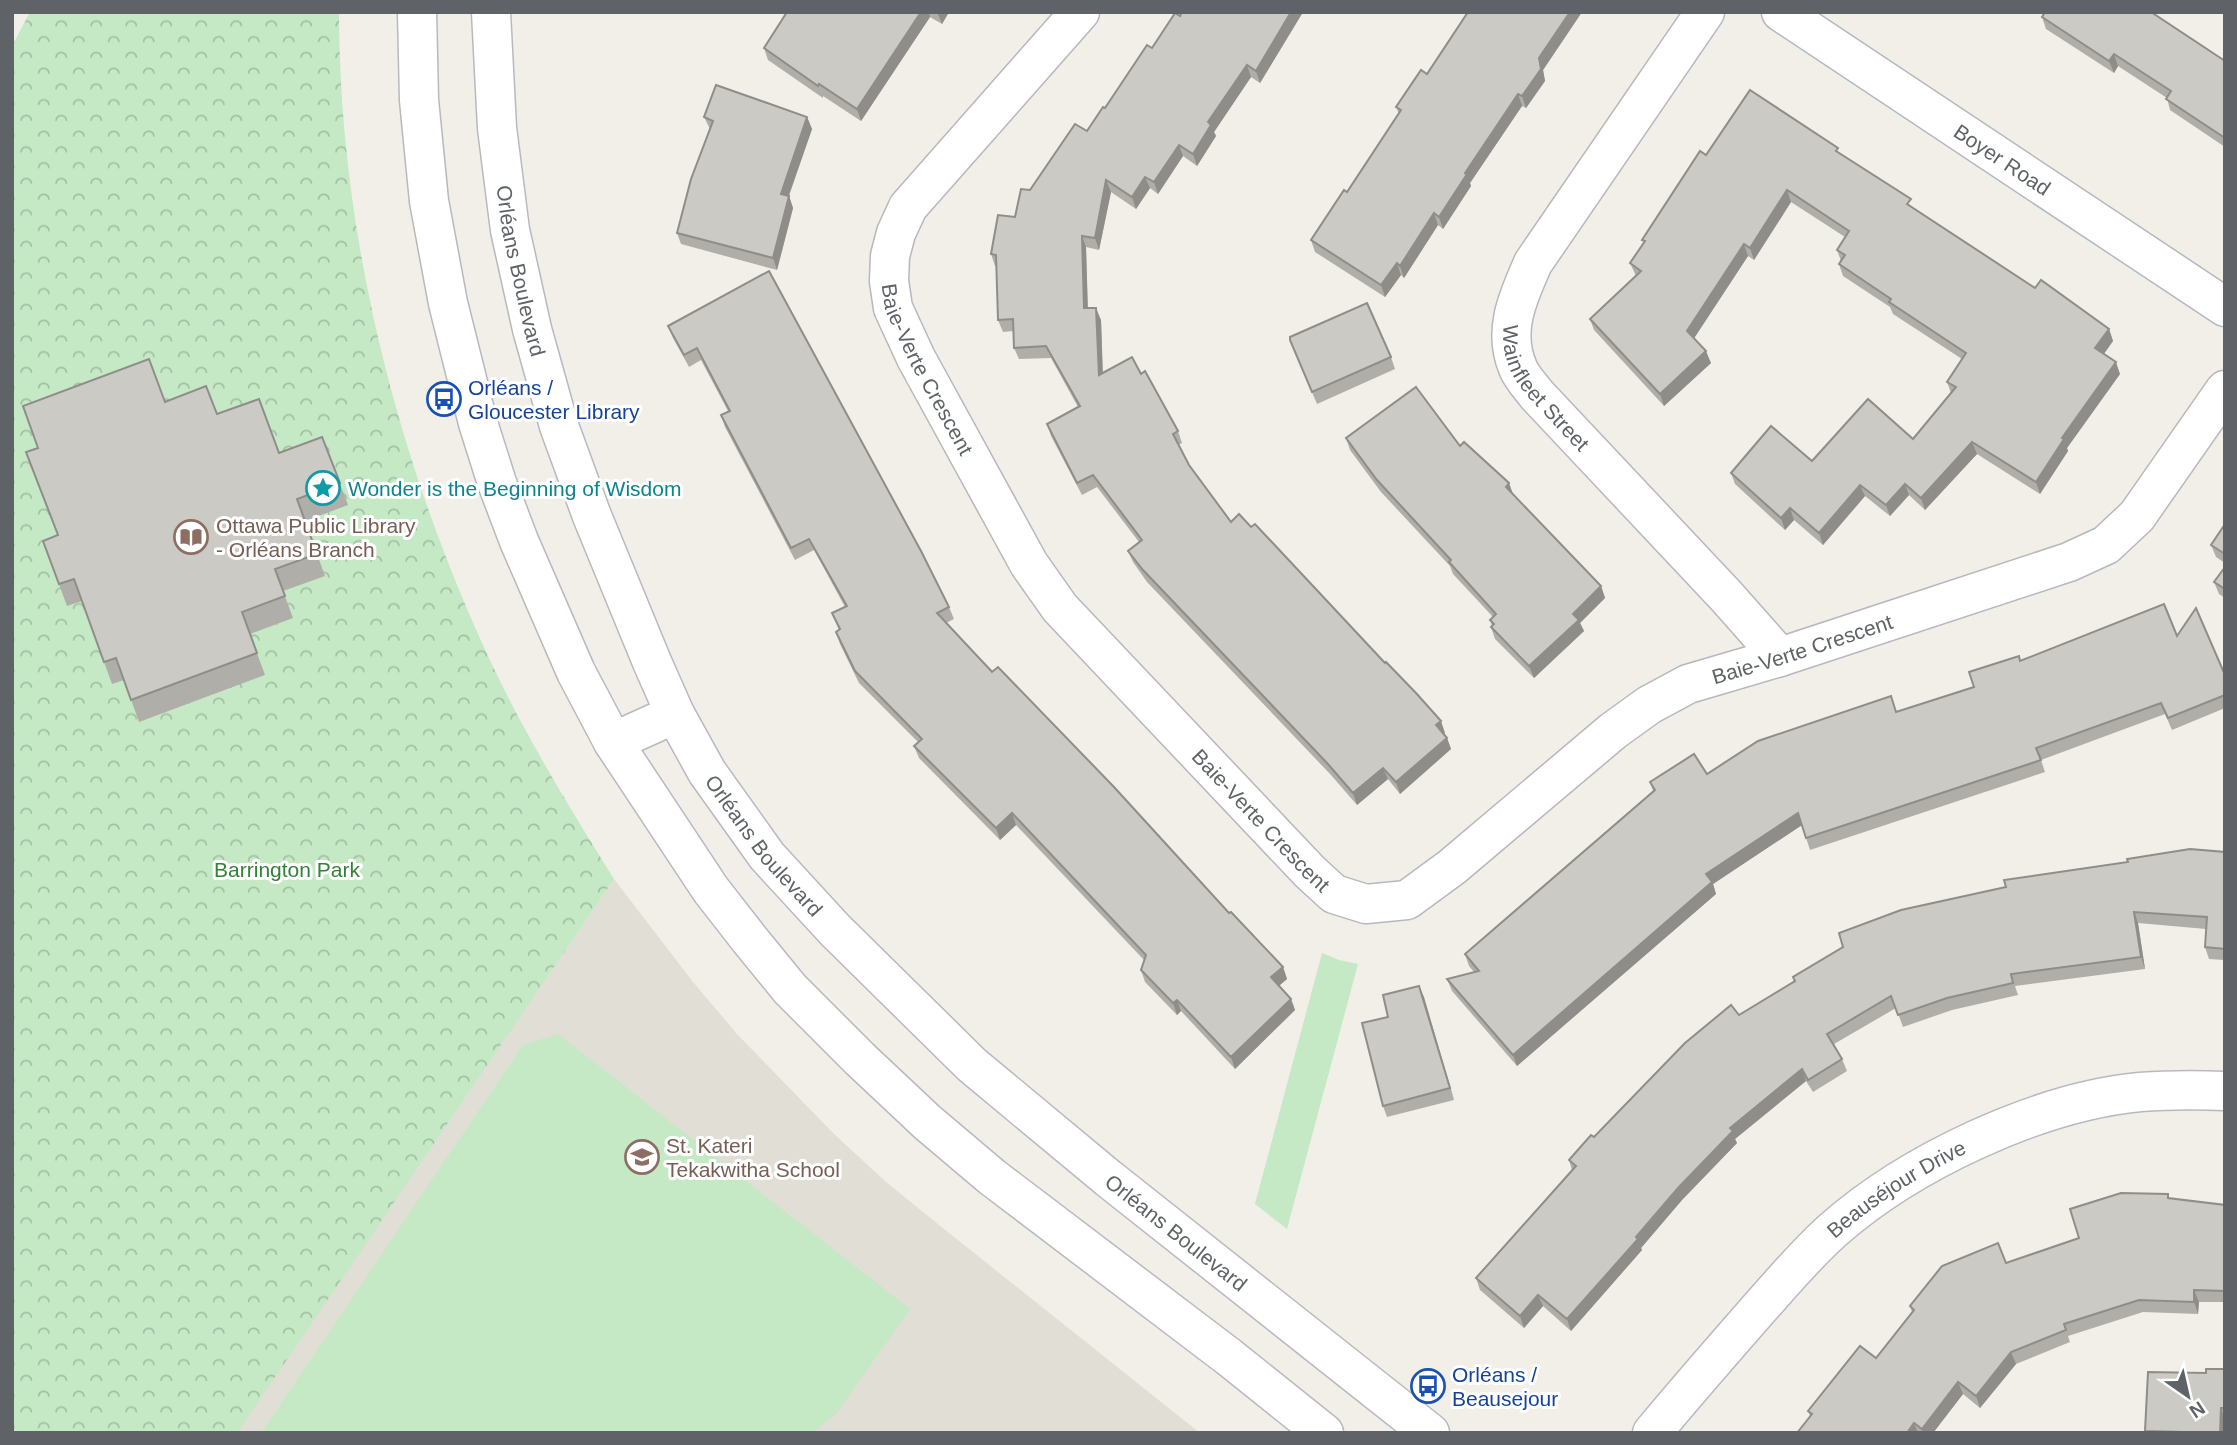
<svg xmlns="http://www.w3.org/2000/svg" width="2237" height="1445" font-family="Arial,sans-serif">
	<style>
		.education { fill: #e1ded6 }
		.green { fill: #c5e8c5 }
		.park { fill: url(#park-crowns) }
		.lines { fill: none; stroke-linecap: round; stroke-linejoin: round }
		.street-casing { stroke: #b5b8bc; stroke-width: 41 }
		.secondary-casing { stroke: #b6babf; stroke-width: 41 }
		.street { stroke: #fff; stroke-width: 38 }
		.secondary { stroke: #fff; stroke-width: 38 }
		.wall { fill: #afaea9 }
		.shaded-wall { fill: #8f8d8a }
		.building { fill: #cccac5; stroke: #8f8d8a; stroke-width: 2 }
		.labels { text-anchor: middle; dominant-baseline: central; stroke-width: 6; stroke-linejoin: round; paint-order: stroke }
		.street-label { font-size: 21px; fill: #5f6368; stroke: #fff }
		.transit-label { font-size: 21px; fill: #164399; stroke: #fff; text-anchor: start }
		.culture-label { font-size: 21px; fill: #0d838f; stroke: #fff; text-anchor: start }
		.education-label { font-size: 21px; fill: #785e54; stroke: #fff; text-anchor: start }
		.park-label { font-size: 21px; fill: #348238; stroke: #fff }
	</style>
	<defs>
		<pattern id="park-crowns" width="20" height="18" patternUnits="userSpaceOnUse" patternTransform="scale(1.75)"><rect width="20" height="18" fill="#c5e8c5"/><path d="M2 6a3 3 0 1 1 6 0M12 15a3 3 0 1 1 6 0" fill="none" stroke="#a3c0a4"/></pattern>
	</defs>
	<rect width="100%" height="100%" fill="#f1efe8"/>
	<!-- education -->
	<polygon class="education" points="614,879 693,982 737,1034 834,1134 885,1181 939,1225 1200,1433 236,1433"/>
	<!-- green -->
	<g class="green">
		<polygon points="1322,953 1339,960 1358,964 1287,1229 1255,1204"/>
		<polygon points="558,1034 910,1309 836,1414 812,1433 261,1433 523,1045"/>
	</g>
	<!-- park -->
	<path class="park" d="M 30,12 L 339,12 C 339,238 400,474 498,677 C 532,747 573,813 614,879 L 237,1433 L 12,1433 L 12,46 Z"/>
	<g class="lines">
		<!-- street casing -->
		<g class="street-casing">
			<g id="street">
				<path id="s1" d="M 1080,12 L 908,207 L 896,233 L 890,256 L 889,281 L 893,308 L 916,358 L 1029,564 L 1060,608 L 1310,872 L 1334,894 L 1366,904 L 1407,900 L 1452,867 L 1613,731 L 1649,705 L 1688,684 L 1780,657 L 2069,562 L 2106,545 L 2137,516 L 2225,390"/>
				<path id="s2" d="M 1705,12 L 1533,263 C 1518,297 1502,331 1518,368 C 1522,378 1531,387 1537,395 L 1727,597 L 1780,657"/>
				<path id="s3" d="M 1781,12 L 2225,307"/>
			</g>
		</g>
		<!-- secondary casing -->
		<g class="secondary-casing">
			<g id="secondary">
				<polyline points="417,12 419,100 429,201 448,303 478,423 497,483 519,541 576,672 613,742 711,890 750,940 790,989 860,1059 927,1122 992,1177 1229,1357 1324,1433"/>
				<path id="s4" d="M 491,12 L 497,128 L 510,230 L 532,329 L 559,426 L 592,516 L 652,662 L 675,714 L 707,772 L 767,856 L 835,930 L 972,1065 L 1108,1178 L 1430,1433"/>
				<polyline points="613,742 675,714"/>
				<path id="s5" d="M 1652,1433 C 1686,1392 1721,1352 1756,1312 C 1781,1284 1805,1255 1833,1230 C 1909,1163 2037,1102 2140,1092 C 2168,1090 2197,1090 2225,1091"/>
			</g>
		</g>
		<!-- street -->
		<use href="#street" class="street"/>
		<!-- secondary -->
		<use href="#secondary" class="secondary"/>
	</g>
	<!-- wall -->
	<g class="wall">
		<polygon points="787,12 949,12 942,24 930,17 861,121 823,96 823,98 768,60 764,48"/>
		<polygon points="1182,12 1303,12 1260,83 1251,77 1214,132 1216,136 1197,166 1183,156 1158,194 1150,188 1136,209 1111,192 1099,250 1086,247 1088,308 1101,320 1103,373 1141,374 1178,431 1182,443 1178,445 1189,465 1231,522 1445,733 1443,734 1447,738 1451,749 1400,794 1388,779 1357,805 1331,775 1147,582 1133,562 1128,551 1139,542 1097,487 1082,495 1051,436 1047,424 1078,407 1051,358 1019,359 1014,348 1013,331 1003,332 998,320 996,266 995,266 991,254 1015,217 1030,190 1087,131 1152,48"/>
		<polygon points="1468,12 1582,12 1543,70 1545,81 1526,108 1522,106 1470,183 1471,186 1443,229 1438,225 1404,278 1401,275 1385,297 1315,252 1311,240 1347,192 1399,114 1396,107 1427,74"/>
		<polygon points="2042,12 2151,12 2225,61 2225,147 2170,110 2167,98 2118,66 2114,73 2046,29 2042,17 2044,14"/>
		<polygon points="704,117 807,117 812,129 789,196 793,208 777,270 681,244 677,233 710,129"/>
		<polygon points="1840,154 1914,208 2035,288 2109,329 2113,341 2104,354 2120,374 2067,448 2068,451 2040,494 1977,454 1925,510 1909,495 1890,516 1865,496 1823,545 1794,520 1785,530 1735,484 1731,473 1812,461 1913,439 1951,393 1947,382 1962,359 1893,314 1890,307 1843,276 1839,264 1841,261 1837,250 1845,237 1791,202 1754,260 1748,256 1694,338 1711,363 1664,406 1594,330 1590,319 1636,276 1630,263 1644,243 1642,240 1706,155"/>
		<polygon points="769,271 949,607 954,619 946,623 1229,913 1283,967 1287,979 1279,986 1291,999 1295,1010 1235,1069 1181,1011 1177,1015 1145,982 1141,970 1144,960 1016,825 1000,840 919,758 914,746 918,742 859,683 840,644 836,632 839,630 832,613 845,607 814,550 795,560 725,427 721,415 728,411 701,360 689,367 673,338 668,326"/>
		<polygon points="1290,340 1391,357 1395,369 1317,404"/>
		<polygon points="165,402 217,414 279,453 322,437 348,505 305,521 325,576 283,591 293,618 250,634 265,675 139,722 124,680 112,684 82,601 67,606 43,541 58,535"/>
		<polygon points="1346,438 1460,446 1509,483 1513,494 1601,586 1605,598 1580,623 1584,631 1534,678 1495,639 1491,627 1492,626 1490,620 1493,617 1453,574 1450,566 1381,492 1350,450"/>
		<polygon points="2225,524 2225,563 2216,557 2211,545"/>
		<polygon points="2225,567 2225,598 2219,594 2214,582"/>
		<polygon points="2177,636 2225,675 2225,708 2172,730 2165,714 2041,760 2045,772 1810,850 1802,825 1713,884 1716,894 1517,1066 1452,991 1447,979 1474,972 1469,966 1465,954 1653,791 1650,782 1707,774 1897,712 1974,687 2021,661"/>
		<polygon points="2225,852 2225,960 2209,959 2205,947 2206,929 2138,923 2145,969 2015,986 2018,995 1952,1010 1903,1027 1896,1008 1834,1044 1842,1059 1847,1071 1813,1092 1806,1081 1735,1139 1737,1143 1682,1200 1641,1248 1642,1250 1571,1331 1543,1306 1524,1328 1480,1290 1476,1278 1572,1170 1569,1160 1594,1137 1739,1015 1794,982 1793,977"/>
		<polygon points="1419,986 1454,1100 1387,1117 1383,1106 1388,1017"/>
		<polygon points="2170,1198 2225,1205 2225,1302 2199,1302 2198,1314 2143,1312 2068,1336 2070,1342 2016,1364 1980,1408 1963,1394 1933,1433 1797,1433 1810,1416 1808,1411 1876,1358 1912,1312 1910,1306 2006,1263 2079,1238"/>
		<polygon points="2225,1369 2225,1433 2145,1433 2145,1431 2206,1373"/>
	</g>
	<!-- shaded-wall -->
	<g class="shaded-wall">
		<polygon points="921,12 929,12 930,17 861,121 857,109"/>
		<polygon points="937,12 949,12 942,24"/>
		<polygon points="1291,12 1303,12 1260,83 1256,71"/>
		<polygon points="1570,12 1582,12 1543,70 1545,81 1526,108 1522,96 1539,58"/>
		<polygon points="2114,54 2118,66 2114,73 2109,61"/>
		<polygon points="1247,65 1251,77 1214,132 1216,136 1197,166 1193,154 1208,122"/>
		<polygon points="1518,94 1522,106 1470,183 1471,186 1443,229 1439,217 1465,173"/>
		<polygon points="807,117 812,129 785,206 781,194"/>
		<polygon points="1179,145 1183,156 1158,194 1154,182"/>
		<polygon points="1145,177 1150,188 1136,209 1132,197"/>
		<polygon points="1106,180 1111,192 1099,250 1095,238"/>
		<polygon points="1787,190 1791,202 1754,260 1750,248"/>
		<polygon points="789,196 793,208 777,270 773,258"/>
		<polygon points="1434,213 1438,225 1404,278 1400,266"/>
		<polygon points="1082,236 1086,247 1088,320 1084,308"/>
		<polygon points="1744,244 1748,256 1691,343 1687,331"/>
		<polygon points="1397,263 1401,275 1385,297 1381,285"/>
		<polygon points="1096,308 1101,320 1103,387 1099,375"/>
		<polygon points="2109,329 2113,341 2100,359 2095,348"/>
		<polygon points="1706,351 1711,363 1664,406 1660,394"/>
		<polygon points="2116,362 2120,374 2067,448 2068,451 2040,494 2036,482 2062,438"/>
		<polygon points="1972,442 1977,454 1925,510 1921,498"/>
		<polygon points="1509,483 1513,495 1506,487"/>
		<polygon points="1905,484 1909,495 1890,516 1886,505"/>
		<polygon points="1860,485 1865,496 1823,545 1819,533"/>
		<polygon points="1790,508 1794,520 1785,530 1781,518"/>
		<polygon points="1601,586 1605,598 1580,623 1584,631 1534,678 1529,666 1573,614"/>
		<polygon points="1441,721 1445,733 1440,737 1436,725"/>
		<polygon points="1447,738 1451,749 1400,794 1396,782"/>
		<polygon points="1383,768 1388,779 1357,805 1353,793"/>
		<polygon points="1012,813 1016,825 1000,840 996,828"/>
		<polygon points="1798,813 1802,825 1713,884 1716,894 1517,1066 1513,1055 1706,874"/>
		<polygon points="2134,912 2138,923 2145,969 2141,957"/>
		<polygon points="1283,967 1287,979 1275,989 1271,977"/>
		<polygon points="1419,986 1424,997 1454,1100 1450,1088"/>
		<polygon points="1291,999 1295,1010 1235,1069 1231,1057"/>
		<polygon points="1177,1000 1181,1011 1177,1015 1173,1003"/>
		<polygon points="1802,1069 1806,1081 1735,1139 1737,1143 1682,1200 1641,1248 1642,1250 1571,1331 1567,1319 1730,1128"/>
		<polygon points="2194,1290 2199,1302 2198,1314 2194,1302"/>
		<polygon points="1538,1295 1543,1306 1524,1328 1520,1316"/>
		<polygon points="2011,1352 2016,1364 1980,1408 1976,1396"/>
		<polygon points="1958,1382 1963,1394 1933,1433 1923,1433 1922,1429"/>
		<polygon points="2221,1408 2225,1420 2225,1433 2220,1433"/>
		<polygon points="1914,1423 1918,1433 1907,1433"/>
	</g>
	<!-- building -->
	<g class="building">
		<polygon points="787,12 921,12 857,109 819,84 818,86 764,48"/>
		<polygon points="1182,12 1291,12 1256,71 1247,65 1208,122 1211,125 1193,154 1179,145 1154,182 1145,177 1132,197 1106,180 1095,238 1082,236 1084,308 1096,308 1099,375 1132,357 1141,374 1145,371 1178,431 1173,434 1189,465 1231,522 1239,514 1251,527 1255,524 1385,663 1386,662 1416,693 1441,721 1436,725 1447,738 1396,782 1383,768 1353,793 1327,763 1143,570 1128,551 1142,540 1093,475 1077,483 1047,424 1080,406 1046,346 1014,348 1013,319 998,320 996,255 991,254 998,215 1015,217 1021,189 1030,190 1075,124 1087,131 1103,107 1105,108 1147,45 1152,48 1175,13 1180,16"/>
		<polygon points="1468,12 1570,12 1539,58 1541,69 1522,96 1518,94 1465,173 1467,174 1439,217 1434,213 1400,266 1397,263 1381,285 1311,240 1344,190 1347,192 1401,110 1396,107 1421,70 1427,74"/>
		<polygon points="2045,12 2151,12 2225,61 2225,138 2166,99 2171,91 2114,54 2109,61 2042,17"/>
		<polygon points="716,85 807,117 781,194 789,196 773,258 677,233 691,179 713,121 704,117"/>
		<polygon points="1750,90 1838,148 1836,151 1911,199 1907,204 2035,288 2041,280 2109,329 2095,348 2116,362 2062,438 2064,439 2036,482 1972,442 1921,498 1905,484 1886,505 1860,485 1819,533 1790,508 1781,518 1731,473 1771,426 1812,461 1868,399 1913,439 1956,387 1947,382 1966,353 1889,302 1891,299 1839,264 1845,255 1837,250 1849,231 1787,190 1750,248 1744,244 1687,331 1706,351 1660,394 1590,319 1641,271 1630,263 1645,241 1642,240 1700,151 1706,155"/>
		<polygon points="769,271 921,551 949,607 937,613 992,672 998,667 1114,787 1229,913 1231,912 1283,967 1271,977 1291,999 1231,1057 1177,1000 1173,1003 1141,970 1146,955 1012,813 996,828 914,746 922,739 855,671 836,632 840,629 832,613 847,606 809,539 791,548 721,415 730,411 697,348 684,355 668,326"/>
		<polygon points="1367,303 1391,357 1312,392 1290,340 1290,337"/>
		<polygon points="149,359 165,402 206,386 217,414 259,399 279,453 322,437 340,483 297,499 317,554 275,569 285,596 242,612 257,653 131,700 116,658 104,662 74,579 59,584 43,541 58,535 26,452 38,448 23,406"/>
		<polygon points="1416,387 1460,446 1464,442 1509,483 1506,487 1601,586 1573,614 1579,620 1529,666 1491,627 1494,624 1490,620 1496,614 1449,562 1451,560 1377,480 1346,438"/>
		<polygon points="2225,524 2225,554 2211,545"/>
		<polygon points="2225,567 2225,589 2214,582"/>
		<polygon points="2164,604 2177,636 2196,608 2225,675 2225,695 2168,718 2161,703 2036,748 2041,760 1806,838 1798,813 1706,874 1712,882 1513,1055 1447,979 1479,971 1465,954 1655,790 1650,782 1694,754 1707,774 1758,741 1891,696 1896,712 1974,687 1969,672 2019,656 2020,661"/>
		<polygon points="2190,849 2225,852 2225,949 2205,947 2207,917 2134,912 2141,957 2011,974 2013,983 1947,998 1898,1015 1891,996 1827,1034 1842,1059 1808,1080 1802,1069 1730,1128 1733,1131 1678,1188 1636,1237 1638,1239 1567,1319 1538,1295 1520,1316 1476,1278 1576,1166 1569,1160 1591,1135 1594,1137 1685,1043 1731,1005 1739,1015 1795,981 1793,977 1843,947 1839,933 1901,910 2006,887 2004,880 2128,862 2127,859"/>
		<polygon points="1419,986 1450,1088 1383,1106 1362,1023 1388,1017 1383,995"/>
		<polygon points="2121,1193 2168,1194 2168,1198 2225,1205 2225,1291 2194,1290 2194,1302 2139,1300 2064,1324 2066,1330 2011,1352 1976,1396 1958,1382 1922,1429 1914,1423 1907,1433 1797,1433 1812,1414 1808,1411 1860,1346 1876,1358 1914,1310 1910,1306 1942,1266 1998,1243 2006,1263 2079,1238 2070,1209"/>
		<polygon points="2206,1369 2225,1369 2225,1408 2221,1408 2220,1433 2145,1431 2148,1372 2206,1373"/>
	</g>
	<!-- icons -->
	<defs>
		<g id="bus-ring" transform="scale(1.75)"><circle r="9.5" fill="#fff" stroke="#1a4fb4" stroke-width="1.5"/><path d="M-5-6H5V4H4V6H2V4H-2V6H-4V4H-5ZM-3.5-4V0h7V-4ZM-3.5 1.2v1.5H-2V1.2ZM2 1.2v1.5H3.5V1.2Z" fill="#1a4fb4"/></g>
		<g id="sight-ring" transform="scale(1.75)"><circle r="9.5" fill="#fff" stroke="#0f9aa8" stroke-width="1.5"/><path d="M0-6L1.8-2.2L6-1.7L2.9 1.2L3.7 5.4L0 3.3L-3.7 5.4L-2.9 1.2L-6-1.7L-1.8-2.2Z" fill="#0f9aa8"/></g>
		<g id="library-ring" transform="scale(1.75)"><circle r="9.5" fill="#fff" stroke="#8d6e63" stroke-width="1.5"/><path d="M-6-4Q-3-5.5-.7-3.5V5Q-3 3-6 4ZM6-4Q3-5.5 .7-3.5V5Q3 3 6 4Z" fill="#8d6e63"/></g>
		<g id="school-ring" transform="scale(1.75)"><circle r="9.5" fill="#fff" stroke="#8d6e63" stroke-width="1.5"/><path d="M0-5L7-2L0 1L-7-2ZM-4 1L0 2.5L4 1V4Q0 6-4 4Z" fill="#8d6e63"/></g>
	</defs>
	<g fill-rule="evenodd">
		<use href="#bus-ring" x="444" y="399"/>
		<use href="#sight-ring" x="323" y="488"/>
		<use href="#library-ring" x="191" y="537"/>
		<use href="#school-ring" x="642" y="1157"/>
		<use href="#bus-ring" x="1428" y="1386"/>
	</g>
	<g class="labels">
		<!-- street labels -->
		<g class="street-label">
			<text stroke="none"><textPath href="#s3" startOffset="266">Boyer Road</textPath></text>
			<text stroke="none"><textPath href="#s4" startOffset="261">Orléans Boulevard</textPath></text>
			<text stroke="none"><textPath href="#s1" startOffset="434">Baie-Verte Crescent</textPath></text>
			<text stroke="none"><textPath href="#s2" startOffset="444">Wainfleet Street</textPath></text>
			<text stroke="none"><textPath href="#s1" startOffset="1654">Baie-Verte Crescent</textPath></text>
			<text stroke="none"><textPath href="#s1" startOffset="1001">Baie-Verte Crescent</textPath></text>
			<text stroke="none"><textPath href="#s4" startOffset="891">Orléans Boulevard</textPath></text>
			<text stroke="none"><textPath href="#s5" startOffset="348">Beauséjour Drive</textPath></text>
			<text stroke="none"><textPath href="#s4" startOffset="1458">Orléans Boulevard</textPath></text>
		</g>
		<!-- transit labels -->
		<g class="transit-label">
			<text x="468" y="387">Orléans /<tspan x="468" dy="24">Gloucester Library</tspan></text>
			<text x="1452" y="1374">Orléans /<tspan x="1452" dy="24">Beausejour</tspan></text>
		</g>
		<!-- culture labels -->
		<g class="culture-label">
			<text x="348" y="488">Wonder is the Beginning of Wisdom</text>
		</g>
		<!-- education labels -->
		<g class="education-label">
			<text x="216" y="525">Ottawa Public Library<tspan x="216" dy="24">- Orléans Branch</tspan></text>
			<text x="666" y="1145">St. Kateri<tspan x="666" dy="24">Tekakwitha School</tspan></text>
		</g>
		<!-- park labels -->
		<g class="park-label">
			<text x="287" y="869">Barrington Park</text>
		</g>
	</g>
	<!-- border -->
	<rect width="2237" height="1445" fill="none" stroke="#5f6368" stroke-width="28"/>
	<!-- north arrow -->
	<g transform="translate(2188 1396) rotate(146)" stroke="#ffffff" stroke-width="5" paint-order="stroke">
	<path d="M0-5L12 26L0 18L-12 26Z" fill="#5f6368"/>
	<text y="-10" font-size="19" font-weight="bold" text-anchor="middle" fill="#5f6368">N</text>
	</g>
</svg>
